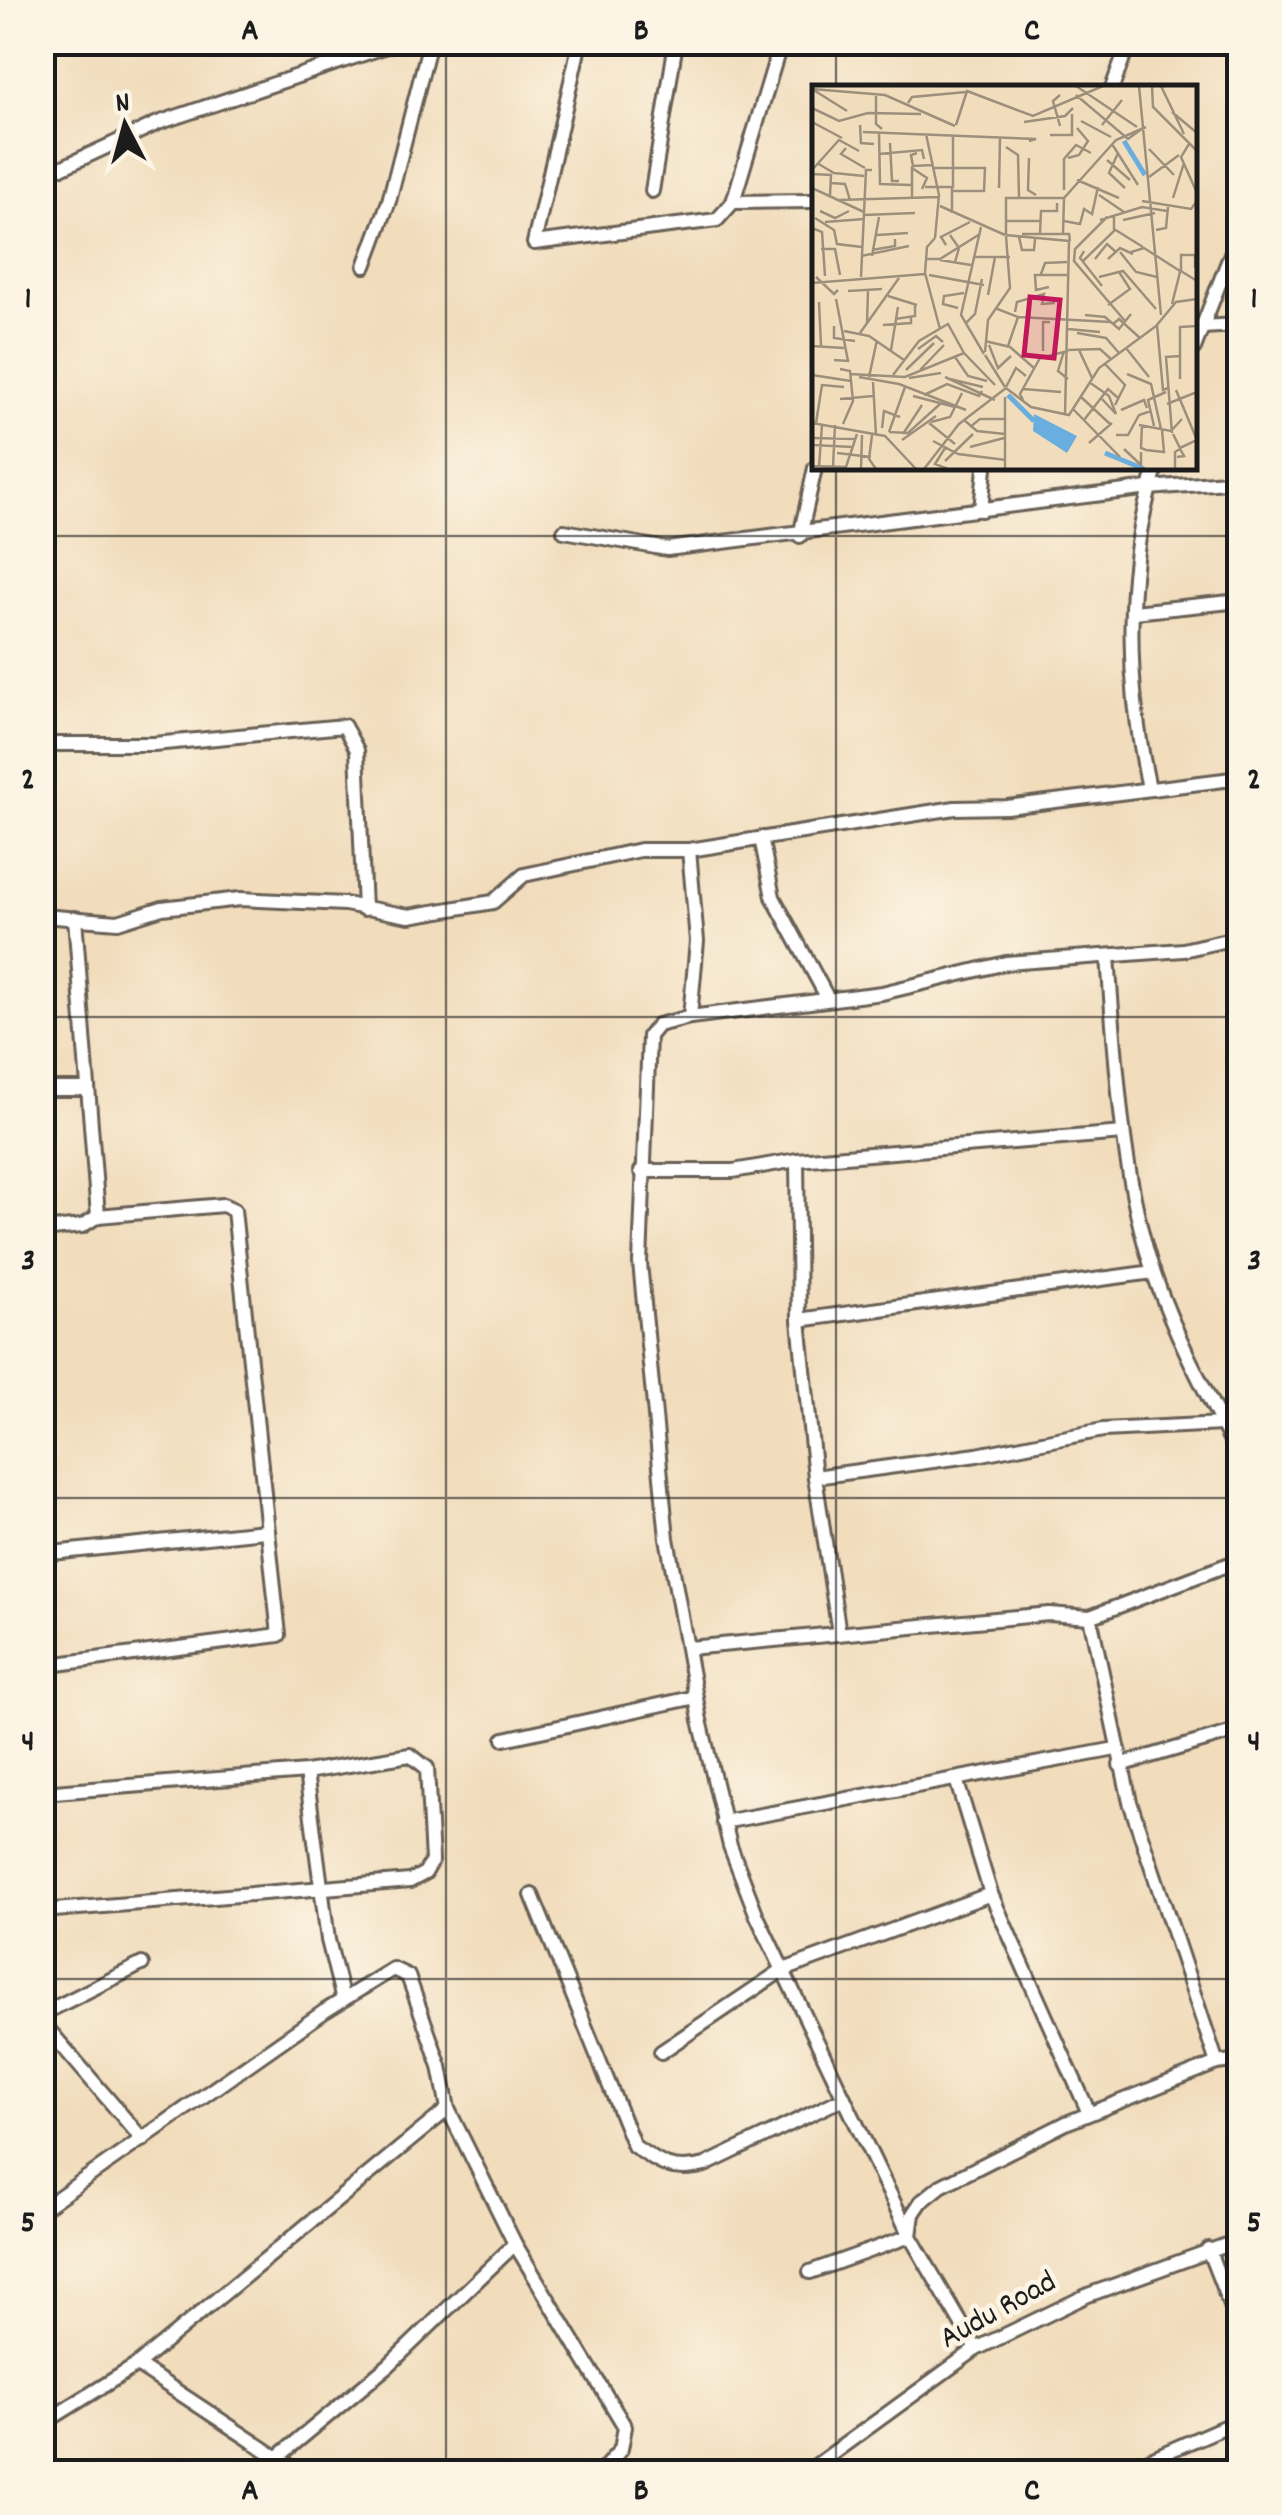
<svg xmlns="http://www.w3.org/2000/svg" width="1282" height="2515" font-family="Dekko,sans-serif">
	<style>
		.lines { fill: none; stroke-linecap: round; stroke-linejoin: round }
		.street-casing { stroke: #675f54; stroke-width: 18 }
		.street { stroke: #fff; stroke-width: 12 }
		.grid { fill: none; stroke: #1c1c1c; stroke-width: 2.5; stroke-opacity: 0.55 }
		.labels { text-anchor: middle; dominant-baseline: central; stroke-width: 9; stroke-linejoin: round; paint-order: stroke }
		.street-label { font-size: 32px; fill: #1c1c1c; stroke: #fcf5e5 }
		.inset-river { fill: none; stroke: #6aaedf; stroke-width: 5 }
		.inset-road { fill: none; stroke: #9c8f7b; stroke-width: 2.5 }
		.view { fill: #c2185b; fill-opacity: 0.15; stroke: #c2185b; stroke-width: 5 }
		.inset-edge { fill: none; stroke: #1c1c1c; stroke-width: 5 }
		.neatline { fill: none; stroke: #1c1c1c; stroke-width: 4 }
		.grid-label { font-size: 32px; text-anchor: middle; font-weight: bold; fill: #1c1c1c }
	</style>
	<rect width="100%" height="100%" fill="#fcf5e5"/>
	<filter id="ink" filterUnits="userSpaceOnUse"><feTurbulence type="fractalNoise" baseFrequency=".01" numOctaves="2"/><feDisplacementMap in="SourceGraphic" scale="20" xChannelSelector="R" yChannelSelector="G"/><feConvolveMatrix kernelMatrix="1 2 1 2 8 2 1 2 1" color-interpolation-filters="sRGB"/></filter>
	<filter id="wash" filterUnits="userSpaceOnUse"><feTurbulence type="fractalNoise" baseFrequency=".0048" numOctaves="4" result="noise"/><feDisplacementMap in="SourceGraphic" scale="40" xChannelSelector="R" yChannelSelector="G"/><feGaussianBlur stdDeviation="2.25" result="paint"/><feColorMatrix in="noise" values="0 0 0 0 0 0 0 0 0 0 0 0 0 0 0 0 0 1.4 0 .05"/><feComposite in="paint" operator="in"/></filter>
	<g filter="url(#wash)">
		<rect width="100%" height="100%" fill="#f1dcbb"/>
	</g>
	<g filter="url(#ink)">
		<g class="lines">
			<!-- street casing -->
			<g class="street-casing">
				<g id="street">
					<polyline points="580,42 534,243 717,220 733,202 781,42"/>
					<polyline points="781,46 805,42"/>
					<polyline points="1112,88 1129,42"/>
					<polyline points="63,167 158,123 399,42"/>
					<polyline points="652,191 676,42"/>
					<polyline points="733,202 814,201"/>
					<polyline points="365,266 389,201 430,42"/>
					<polyline points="1201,327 1240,325"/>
					<polyline points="1194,348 1240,231"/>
					<polyline points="981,510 985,468"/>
					<polyline points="564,531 667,549 1149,488 1240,481"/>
					<polyline points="800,536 815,468"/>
					<polyline points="1134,612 1240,601"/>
					<polyline points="42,744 154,744 344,726 357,750 364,909"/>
					<path d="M 1149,788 C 1126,685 1123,569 1156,468"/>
					<polyline points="761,838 773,897 828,999"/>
					<polyline points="689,850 697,941 690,1017"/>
					<polyline points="42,916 118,922 162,908 240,899 345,904 409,916 493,902 524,875 640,850 689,850 955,808 1007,807 1240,778"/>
					<path d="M 1108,957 C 1116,1060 1121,1179 1155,1277 C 1177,1340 1209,1398 1240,1458"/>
					<polyline points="42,1089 87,1089"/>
					<polyline points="797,1160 799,1320 815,1477 839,1633"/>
					<polyline points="641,1171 733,1171 797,1160 1123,1133"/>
					<polyline points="42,1230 82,1226 98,1216 75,918"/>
					<polyline points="799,1320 1153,1272"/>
					<polyline points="815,1477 977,1455 1103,1430 1222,1424"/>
					<polyline points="42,1554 265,1531"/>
					<polyline points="1090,1617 1130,1802 1217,2063"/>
					<polyline points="689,1648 1049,1614 1090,1617 1240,1560"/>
					<polyline points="42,1666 279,1635 234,1210 223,1205 98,1216"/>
					<polyline points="504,1739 696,1697"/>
					<polyline points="1120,1765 1240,1730"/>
					<polyline points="306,1772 328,1940 343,2000"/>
					<polyline points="956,1779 991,1894 1089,2113"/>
					<polyline points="42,1793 306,1772 410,1755 427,1768 432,1861 425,1873 410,1881 42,1911"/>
					<polyline points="723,1822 1116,1749"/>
					<path d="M 532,1895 L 634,2146 C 661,2165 673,2173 705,2165 L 844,2098"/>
					<polyline points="42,2014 142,1964"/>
					<polyline points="42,2022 143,2140"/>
					<polyline points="661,2052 781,1971 991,1894"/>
					<polyline points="42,2209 325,2011 393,1969 408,1976 440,2066 448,2109 515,2244 625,2427 621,2449 601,2472"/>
					<polyline points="1208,2249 1240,2331"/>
					<polyline points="810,2272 910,2236 757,1916 730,1846 700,1720 667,1538 640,1263 649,1036 658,1025 690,1017 882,993 1006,963 1183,950 1240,937"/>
					<polyline points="976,2349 910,2236 913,2214 921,2202 941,2186 1066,2123 1217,2063 1240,2060"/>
					<polyline points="137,2365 299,2472"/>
					<polyline points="42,2424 137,2365 448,2109"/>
					<polyline points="278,2457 389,2365 515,2244"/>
					<polyline points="807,2472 976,2349 1088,2295 1240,2240"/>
					<polyline points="1121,2472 1240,2420"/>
				</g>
			</g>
			<!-- street -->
			<use href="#street" class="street"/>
		</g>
	</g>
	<!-- grid -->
	<path class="grid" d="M 446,42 L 446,2472M 836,42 L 836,88M 836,468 L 836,2472M 42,536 L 1240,536M 42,1017 L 1240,1017M 42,1498 L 1240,1498M 42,1979 L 1240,1979"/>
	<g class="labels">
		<!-- street labels -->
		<g class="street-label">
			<text transform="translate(999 2312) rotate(-29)">Audu Road</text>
		</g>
	</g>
	<!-- overview -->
	<g transform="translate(812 85)">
		<rect width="385" height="385" fill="#f1dcbb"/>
		<path d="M 222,329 L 265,351 L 255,368 L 221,346 Z" fill="#6aaedf"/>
		<path class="inset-river" d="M 312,56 L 333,90M 196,310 L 222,336M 293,368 L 332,384"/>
		<path class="inset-road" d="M 264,1 L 325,42M 327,1 L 349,230M 340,1 L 341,22 L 385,66M 349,1 L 372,49M 264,10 L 316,54 L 331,43M 64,11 L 64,39 L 70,44M 96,18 L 100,12 L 154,7M 0,23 L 27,36 L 56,28 L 109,29M 35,26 L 0,4 L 73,10 L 143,41M 360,27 L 385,48M 269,36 L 299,52M 0,37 L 30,53M 212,37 L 253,31 L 261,23M 48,40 L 49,58 L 62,59M 144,40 L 155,6 L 221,31 L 291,1M 290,40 L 310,15M 248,41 L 241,16 L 248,10M 51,47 L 224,54 L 217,56M 67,48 L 68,99 L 99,100M 114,49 L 127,110 L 123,153M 141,50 L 141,103M 238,50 L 260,50 L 260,29M 78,58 L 80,96 L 87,96M 300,59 L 326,100M 377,59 L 369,72 L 385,108M 194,62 L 206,70 L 207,113M 34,63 L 29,69 L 53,83M 337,64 L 362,90M 105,68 L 99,70 L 101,81 L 121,80M 306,68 L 297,88 L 313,103M 67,69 L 110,65 L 112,74M 217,73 L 216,105 L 224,110M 256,73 L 267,70 L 276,56 L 265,43M 295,75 L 318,95M 5,78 L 22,88 L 52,91M 122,83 L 173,83 L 172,106 L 141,106M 0,85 L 27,55 L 47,66M 0,89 L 19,90 L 18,111M 337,92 L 367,70M 265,95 L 307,113M 19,98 L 33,99 L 38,115M 113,102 L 140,102 L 140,128M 0,103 L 52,127M 187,103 L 188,52M 252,105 L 252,74 L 264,60 L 279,68M 287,110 L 312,127M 361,113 L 372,78M 100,114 L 100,83 L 115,93 L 110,104M 26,115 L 127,112M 330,116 L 379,124 L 385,116M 128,121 L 193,150M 8,126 L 23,133 L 37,126M 52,130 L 103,128M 295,132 L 263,164 L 262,176 L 313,236M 3,133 L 22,145 L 25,159 L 50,162M 288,135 L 330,122 L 355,126M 311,135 L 343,128M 194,136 L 228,136M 252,136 L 268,139 L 272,124 L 280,129 L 286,102M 13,137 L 52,134M 169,142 L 149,230 L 172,269M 0,143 L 10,147 L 13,191M 302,144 L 331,162M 344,145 L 354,143 L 356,122M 210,149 L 257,149 L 258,156M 228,149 L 229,126 L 245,126 L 245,118M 251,149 L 252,113M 65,150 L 96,148M 138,150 L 147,163 L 143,177M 194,150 L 257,156 L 253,330M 194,150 L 194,113 L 252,113 L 304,55 L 334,42M 207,152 L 210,165 L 222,165 L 223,154M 123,153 L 115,162 L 113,188 L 128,244M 134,160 L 129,152 L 158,137M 9,164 L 23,164 L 28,190M 60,165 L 83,161 L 83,154M 272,166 L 268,173 L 290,201M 308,167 L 324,187 L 345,192M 319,167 L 332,163 L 368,186M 49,171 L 97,161M 60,171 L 67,132M 161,172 L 198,172M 113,174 L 128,174 L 168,149M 283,174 L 295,159 L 304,167M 296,174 L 308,163 L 321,169M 128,175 L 159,180M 271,176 L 302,146 L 302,131M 383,183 L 383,170 L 369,170 L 369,186 L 385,196M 229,189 L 233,178 L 255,177M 117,190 L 172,200M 4,192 L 22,209 L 26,205M 49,192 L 54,85 L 60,85M 287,192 L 311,186 L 344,224M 0,198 L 113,189M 237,202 L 224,205 L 223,190 L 256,190M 36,206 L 70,204M 176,210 L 183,172M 76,211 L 105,220M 7,217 L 9,261M 360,219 L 368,187M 296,220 L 318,204 L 307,187M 146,223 L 131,219 L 132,211 L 152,208M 183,223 L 206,232 L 299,237M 203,227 L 205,217 L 232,209 L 230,219 L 243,218M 273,230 L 293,232 L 307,244 L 319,229M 83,234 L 103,231 L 103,220M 154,238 L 163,229 L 170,194M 55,239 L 56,204M 301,239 L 307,234 L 328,253M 71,240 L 99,238 L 99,232M 345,240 L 351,305 L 356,303M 22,241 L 22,253 L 43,256M 256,244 L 288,247M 32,246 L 57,251 L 92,275M 48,248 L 87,193M 265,248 L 294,253 L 307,268M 173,256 L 198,262 L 222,283M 177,260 L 186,283 L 199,271M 0,261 L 32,263M 196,261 L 206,232M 314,263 L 337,292M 106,264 L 124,251 L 131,257M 79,265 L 86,222M 256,265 L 288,264 L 299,274M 267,265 L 280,293M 231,266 L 231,237 L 238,237M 252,266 L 246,286 L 256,294M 173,267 L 176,235 L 198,203 L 194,151M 173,270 L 193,302M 143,272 L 156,291 L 175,296M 22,275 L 36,276 L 24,214M 293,279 L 313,300 L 303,320M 28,284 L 38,286 L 41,316 L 31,339M 94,285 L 122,258M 108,285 L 132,260M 38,289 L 93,292 L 152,268M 315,289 L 339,299 L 349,344M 0,290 L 39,296M 81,290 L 107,256 L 136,239 L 152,268 L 183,300M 47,292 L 87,299 L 154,325M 57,292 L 65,255M 133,292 L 183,315M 97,293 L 129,288M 138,294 L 171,302M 368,294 L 368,242 L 385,241M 61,297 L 64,350M 277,297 L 297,311 L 304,329 L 290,314M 194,302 L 204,283 L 214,291M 194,303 L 219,322 L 257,330 L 287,283 L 344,241 L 364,217 L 385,214M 211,304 L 249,307M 112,310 L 135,299 L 167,311 L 170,306M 101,311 L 143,322M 268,311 L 298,339M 193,312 L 193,384M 28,314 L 61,311M 211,315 L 208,309 L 228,273 L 256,266M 355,319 L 385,307M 261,324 L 308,372M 309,325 L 332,315 L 335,323M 152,335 L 165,346 L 193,349M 272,335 L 296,304 L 306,313M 119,337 L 138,332 L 150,308M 0,338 L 73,351 L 104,384M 4,338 L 10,300 L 32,302M 117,338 L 143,359M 327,340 L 359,346 L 370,334M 330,340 L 329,363 L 334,365 L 352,367 L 350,345M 342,341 L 336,315 L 354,307M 158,342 L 168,334 L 194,334M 70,343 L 72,326 L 88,332M 77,347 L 96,348 L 128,319M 77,347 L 93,302M 360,348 L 354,272 L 368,271M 91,349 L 110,320M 361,349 L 368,363 L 385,355 L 364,305M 60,350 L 57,374 L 64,384M 304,350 L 316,350 L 327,330 L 339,326M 0,353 L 43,354M 90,355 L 124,331M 121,356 L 146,369 L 194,375M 277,358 L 300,338M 0,360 L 41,362M 158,362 L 192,353M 133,363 L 123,379 L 136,384M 312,364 L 329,380 L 329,367M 25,368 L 59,372M 0,371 L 0,381 L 34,382 L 45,349M 133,376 L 161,349M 7,382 L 10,340M 21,382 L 23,340M 49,384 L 50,350M 112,384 L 147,339 L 194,303M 363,384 L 363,367 L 368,364 L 372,371 L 365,372"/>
		<path class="view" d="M 218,212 L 248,215 L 242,273 L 212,270 Z"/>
		<rect width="385" height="385" class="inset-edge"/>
	</g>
	<!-- margin -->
	<rect width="1282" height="2515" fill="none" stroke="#fcf5e5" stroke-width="110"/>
	<!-- north arrow -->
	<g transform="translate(125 125) rotate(354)" stroke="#fcf5e5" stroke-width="8" paint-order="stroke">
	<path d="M0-8L18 38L0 25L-18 38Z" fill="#1c1c1c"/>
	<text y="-15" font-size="28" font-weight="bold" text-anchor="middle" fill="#1c1c1c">N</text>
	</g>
	<rect x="55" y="55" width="1172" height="2405" class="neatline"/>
	<g class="grid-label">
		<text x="250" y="39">A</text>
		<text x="641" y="39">B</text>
		<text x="1032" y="39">C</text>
		<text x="28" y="307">1</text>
		<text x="1254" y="307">1</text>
		<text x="28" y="788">2</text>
		<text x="1254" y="788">2</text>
		<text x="28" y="1269">3</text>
		<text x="1254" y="1269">3</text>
		<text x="28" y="1750">4</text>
		<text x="1254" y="1750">4</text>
		<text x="28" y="2231">5</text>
		<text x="1254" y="2231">5</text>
		<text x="250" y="2499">A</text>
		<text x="641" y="2499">B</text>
		<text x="1032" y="2499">C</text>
	</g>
</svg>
